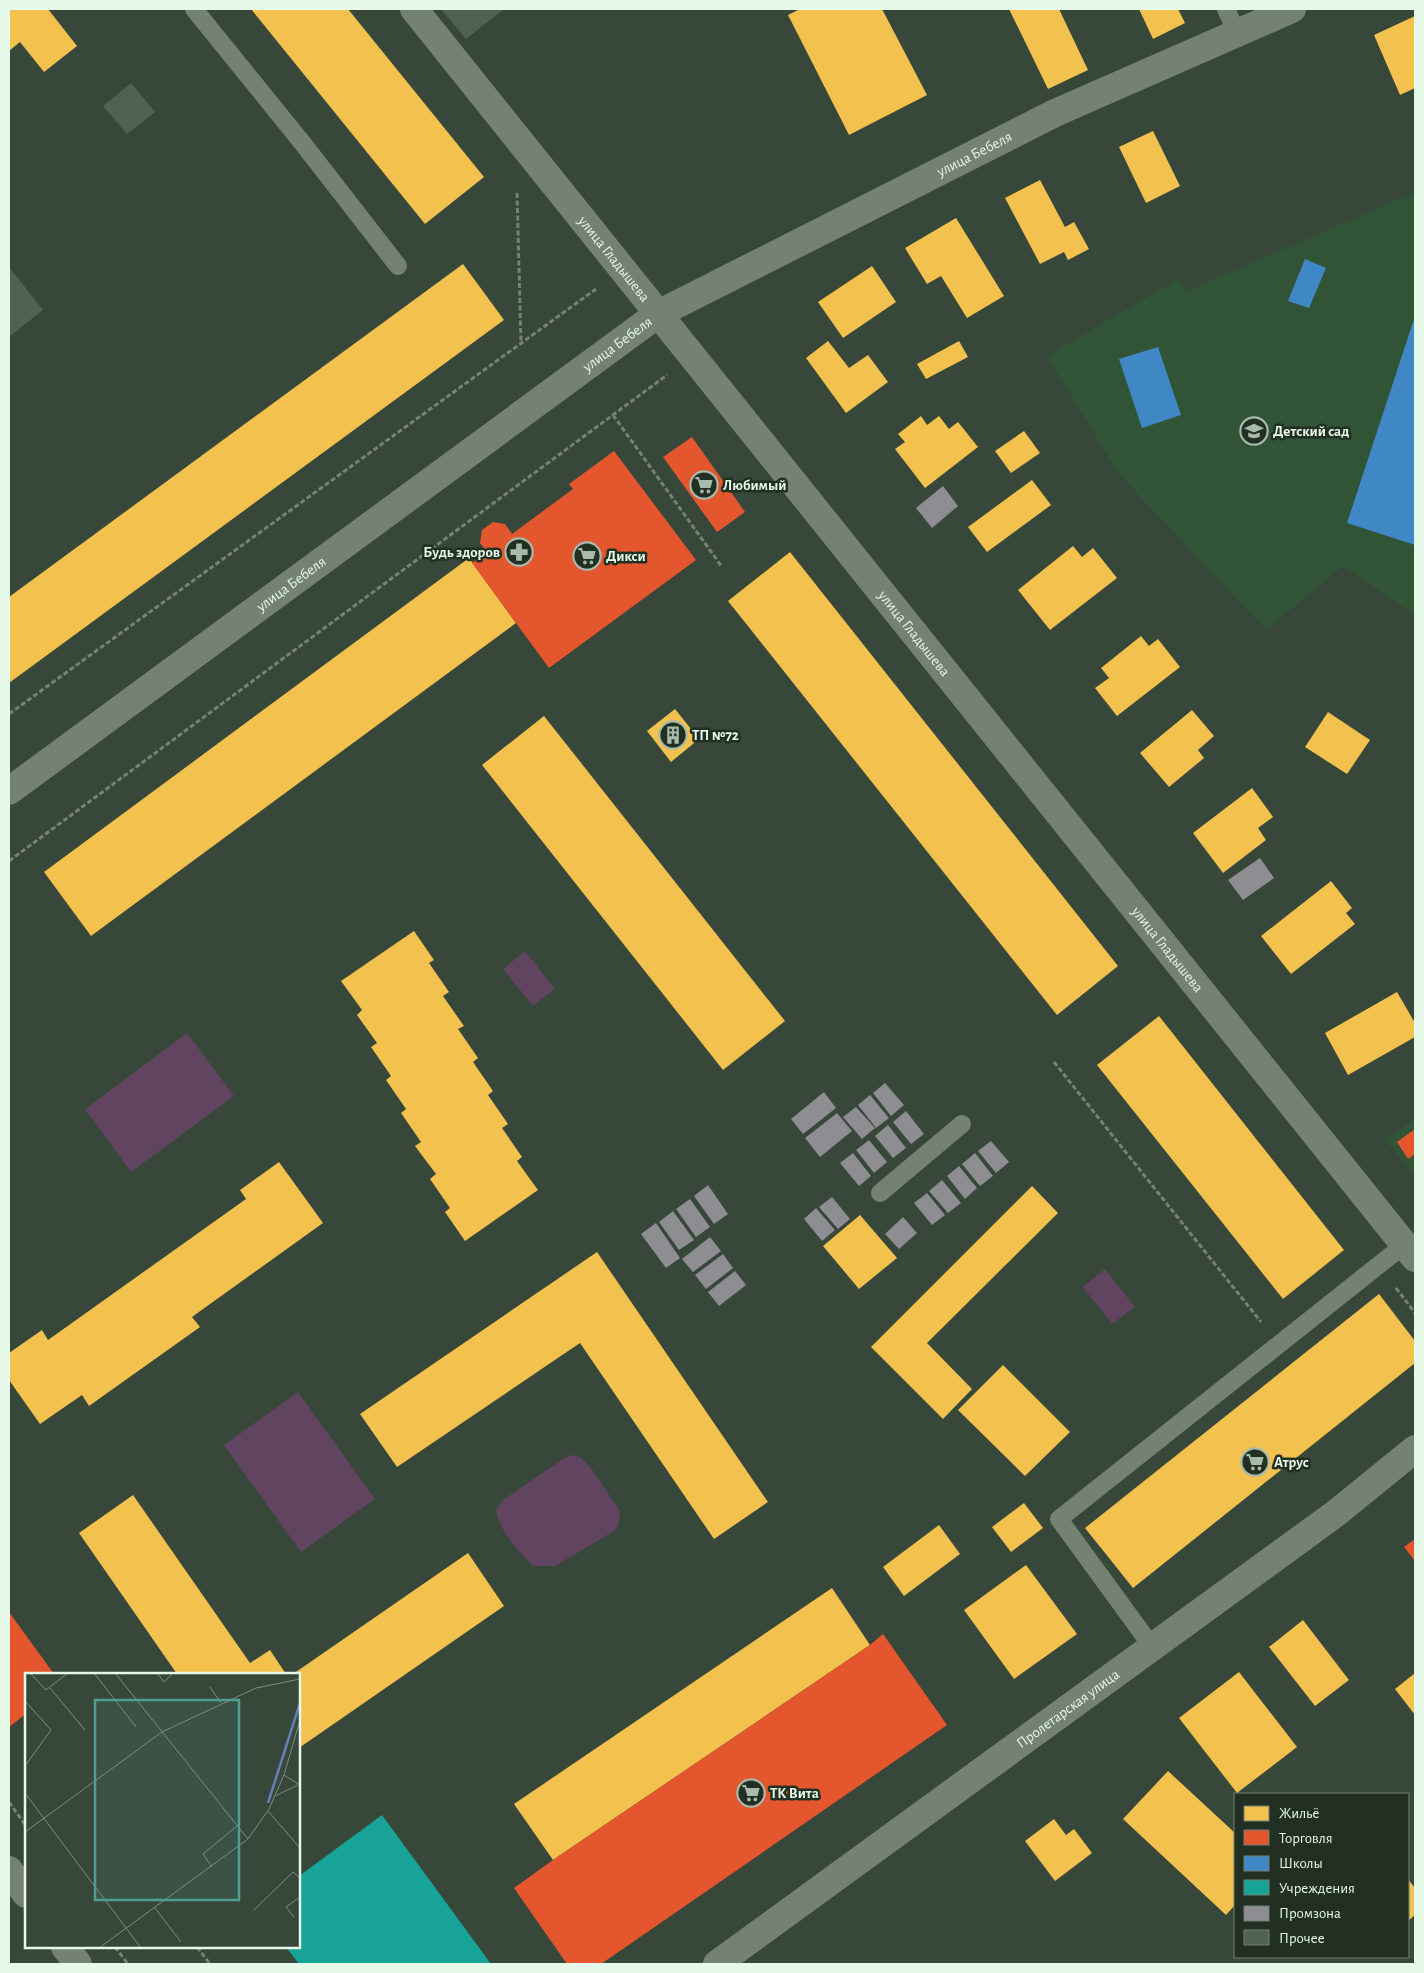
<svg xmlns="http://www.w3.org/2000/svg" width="1424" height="1973" font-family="'Alegreya Sans',sans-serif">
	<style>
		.built { fill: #325436 }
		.green { fill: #604460 }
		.homes { fill: #f2c14e }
		.shops { fill: #e4572e }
		.schools { fill: #3f88c5 }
		.public { fill: #17a398 }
		.industry { fill: #8d8d92 }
		.building { fill: #506252 }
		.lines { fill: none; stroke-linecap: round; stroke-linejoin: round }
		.path { stroke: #768277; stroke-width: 3; stroke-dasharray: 5 2.5; stroke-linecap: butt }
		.service { stroke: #748275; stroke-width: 18 }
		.minor { stroke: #748275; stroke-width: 28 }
		.tertiary { stroke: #748275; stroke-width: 28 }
		.secondary { stroke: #748275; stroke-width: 28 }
		.labels { text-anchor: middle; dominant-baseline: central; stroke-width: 5; stroke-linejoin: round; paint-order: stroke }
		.street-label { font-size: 15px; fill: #e6f8e7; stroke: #223024 }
		.poi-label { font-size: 15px; font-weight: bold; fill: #e6f8e7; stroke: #223024; text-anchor: start }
		.inset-river { fill: none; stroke: #667fb6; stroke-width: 2.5 }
		.inset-road { fill: none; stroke: #7d8e7f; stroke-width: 1 }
		.view { fill: #509d92; fill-opacity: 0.15; stroke: #509d92; stroke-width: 2.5 }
		.inset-edge { fill: none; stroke: #e6f8e7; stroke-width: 2.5 }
	</style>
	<rect width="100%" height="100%" fill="#374739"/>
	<!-- built -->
	<g class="built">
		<polygon points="1415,192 1415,615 1343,566 1266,630 1118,473 1047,356 1178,279 1187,291"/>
		<polygon points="1415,1119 1415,1176 1384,1139"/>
	</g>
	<!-- green -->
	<g class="green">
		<polygon points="525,951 555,989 533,1006 503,969"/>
		<polygon points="187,1033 234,1096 131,1172 85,1109"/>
		<polygon points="1105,1269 1135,1307 1112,1324 1083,1287"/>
		<polygon points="298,1392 375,1499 301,1552 224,1445"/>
		<path d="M 572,1455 L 580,1457 L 591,1468 L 620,1511 L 619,1523 L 614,1531 L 555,1566 L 533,1566 C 521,1555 496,1526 496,1509 L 502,1501 L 564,1458 Z"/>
	</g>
	<!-- homes -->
	<g class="homes">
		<polygon points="9,9 48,9 77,46 44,72 20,42 9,51"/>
		<polygon points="251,9 348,9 484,177 425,224"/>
		<polygon points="800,9 882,9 927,95 849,135 788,15"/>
		<polygon points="1009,9 1059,9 1088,70 1048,89"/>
		<polygon points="1139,9 1178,9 1185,23 1153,39"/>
		<polygon points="1415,16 1415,88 1400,95 1374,35"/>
		<polygon points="1153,131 1180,186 1146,203 1119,147"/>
		<polygon points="1040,180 1065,227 1074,222 1089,249 1068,260 1064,252 1040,264 1005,198"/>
		<polygon points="956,218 1004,296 967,318 941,276 927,284 905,248"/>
		<polygon points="463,264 504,320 9,683 9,597"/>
		<polygon points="872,266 896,302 843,338 818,302"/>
		<polygon points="828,341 849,368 868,355 888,382 846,413 806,358"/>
		<polygon points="959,341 968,357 926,379 917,364"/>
		<polygon points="921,416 927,425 939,416 949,429 958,422 978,447 925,488 895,449 905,442 898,434"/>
		<polygon points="1024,431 1040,453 1011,473 995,451"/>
		<polygon points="1032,480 1051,505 987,552 968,527"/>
		<polygon points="1073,546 1082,557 1093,548 1117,578 1050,630 1018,590"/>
		<polygon points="790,552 1118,966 1057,1015 728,601"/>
		<polygon points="469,558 516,623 91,936 44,872"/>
		<polygon points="1141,636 1149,646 1158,639 1180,667 1117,716 1095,688 1109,678 1101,668"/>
		<polygon points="675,709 699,739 671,762 647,731"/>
		<polygon points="1192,710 1214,736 1198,750 1204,758 1169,787 1140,753"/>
		<polygon points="1328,712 1370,740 1347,774 1305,747"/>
		<polygon points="544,716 785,1021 723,1070 482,765"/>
		<polygon points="1252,788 1273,817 1258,828 1266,840 1223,873 1193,833"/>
		<polygon points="1331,881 1352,908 1346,913 1355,924 1291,974 1261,936"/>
		<polygon points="414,931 434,960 429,963 449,992 443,996 464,1026 458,1029 478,1058 473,1062 493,1091 488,1095 508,1124 502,1128 522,1157 517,1161 538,1190 465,1241 445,1212 450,1208 430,1179 436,1174 415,1146 421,1142 401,1113 406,1109 386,1080 391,1076 371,1047 377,1043 357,1015 362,1010 341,981"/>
		<polygon points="1397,992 1415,1023 1415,1037 1348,1075 1325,1033"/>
		<polygon points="1159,1016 1344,1250 1283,1299 1097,1065"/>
		<polygon points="279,1162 323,1223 192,1317 200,1327 89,1406 82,1395 40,1424 9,1380 9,1353 42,1330 48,1340 246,1199 240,1190"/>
		<polygon points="1032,1186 1058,1213 927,1343 972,1389 943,1419 871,1347"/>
		<polygon points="860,1215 897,1258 859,1289 823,1246"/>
		<polygon points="597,1252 768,1502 714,1539 580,1343 397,1467 360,1414"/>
		<polygon points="1379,1294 1415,1341 1415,1363 1133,1588 1085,1528"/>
		<polygon points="1003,1365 1070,1432 1025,1476 958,1410"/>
		<polygon points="133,1495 250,1663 270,1650 286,1674 177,1674 79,1533"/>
		<polygon points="1024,1503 1043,1528 1011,1552 992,1527"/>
		<polygon points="939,1525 960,1554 904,1596 883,1567"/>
		<polygon points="468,1553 504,1606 299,1748 299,1674 293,1674"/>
		<polygon points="1026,1565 1077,1634 1014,1679 964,1610"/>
		<polygon points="832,1588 870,1645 553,1860 514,1804"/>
		<polygon points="1303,1620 1349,1680 1315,1706 1269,1647"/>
		<polygon points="1239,1672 1297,1747 1237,1793 1179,1718"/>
		<polygon points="1415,1673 1415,1715 1395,1689"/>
		<polygon points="1168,1771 1235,1833 1235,1905 1226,1915 1123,1819"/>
		<polygon points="1054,1819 1066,1835 1074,1829 1092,1853 1055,1881 1025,1841"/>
		<polygon points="1408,1879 1415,1888 1415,1915 1408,1921"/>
	</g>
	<!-- shops -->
	<g class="shops">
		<polygon points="692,437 745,512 717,532 663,457"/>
		<polygon points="614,451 696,560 549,668 472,563 487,552 480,543 482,530 493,522 505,524 512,534 573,489 569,484"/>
		<polygon points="1415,1129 1415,1154 1408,1159 1397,1142"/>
		<polygon points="1415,1539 1415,1561 1404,1547"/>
		<polygon points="9,1612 54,1674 26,1674 26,1714 9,1727"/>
		<polygon points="883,1634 947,1725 601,1964 567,1964 514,1888 553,1860 870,1645"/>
	</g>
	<!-- schools -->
	<g class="schools">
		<polygon points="1305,259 1326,268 1309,308 1288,301"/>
		<polygon points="1415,316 1415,545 1347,523"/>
		<polygon points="1158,347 1181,415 1142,428 1119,359"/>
	</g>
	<!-- public -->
	<polygon class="public" points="382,1815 491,1964 299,1964 286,1947 299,1947 299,1876"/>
	<!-- industry -->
	<g class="industry">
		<polygon points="943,486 958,506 932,528 916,508"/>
		<polygon points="1260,858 1274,878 1243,900 1228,880"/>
		<polygon points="885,1083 904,1105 891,1116 873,1093"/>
		<polygon points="824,1092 836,1108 803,1134 791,1119"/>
		<polygon points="870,1095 889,1118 876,1128 858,1105"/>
		<polygon points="856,1107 875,1128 862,1139 843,1117"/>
		<polygon points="906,1111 924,1134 911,1144 893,1122"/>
		<polygon points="837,1113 852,1131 820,1157 805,1138"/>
		<polygon points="888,1125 906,1148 893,1158 875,1136"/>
		<polygon points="869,1140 887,1162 874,1173 856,1150"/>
		<polygon points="991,1141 1009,1162 996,1173 978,1151"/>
		<polygon points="853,1153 871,1176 859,1186 840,1163"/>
		<polygon points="975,1153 993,1176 980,1186 962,1164"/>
		<polygon points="959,1166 977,1188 965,1199 947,1176"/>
		<polygon points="942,1180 961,1203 948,1213 929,1191"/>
		<polygon points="708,1185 728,1214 714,1224 694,1196"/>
		<polygon points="927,1193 945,1215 932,1225 914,1203"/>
		<polygon points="832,1197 850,1219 838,1229 819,1207"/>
		<polygon points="690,1199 710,1227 696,1237 676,1209"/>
		<polygon points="816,1208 835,1230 822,1241 804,1219"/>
		<polygon points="673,1211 694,1240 679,1250 659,1222"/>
		<polygon points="903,1217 917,1233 899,1249 885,1234"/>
		<polygon points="656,1223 680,1258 666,1268 641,1234"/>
		<polygon points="710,1237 721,1251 693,1272 682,1259"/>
		<polygon points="723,1254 733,1268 706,1289 695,1275"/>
		<polygon points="735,1271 746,1285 719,1306 708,1292"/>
	</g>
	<!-- building -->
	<g class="building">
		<polygon points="441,9 504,9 466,39"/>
		<polygon points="131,83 155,112 127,134 103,106"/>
		<polygon points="9,267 43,310 9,337"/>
	</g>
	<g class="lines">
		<!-- path -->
		<g class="path">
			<polyline points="517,193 521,343"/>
			<polyline points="613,415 722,567"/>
			<polyline points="9,714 596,289"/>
			<polyline points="9,861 667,375"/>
			<polyline points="1054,1062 1261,1322"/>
			<polyline points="1396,1288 1415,1313"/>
			<polyline points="9,1802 26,1826"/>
			<polyline points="115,1947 128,1964"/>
			<polyline points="197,1947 210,1964"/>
		</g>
		<!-- service -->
		<g class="service">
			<polyline points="194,9 304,145 398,266"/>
			<polyline points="1226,9 1237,33"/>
			<polyline points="880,1193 962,1124"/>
			<polyline points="1153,1648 1059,1519 1404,1245"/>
		</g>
		<!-- minor -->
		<g class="minor">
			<path id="s1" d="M 414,9 L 1415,1258"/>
			<polyline points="9,1870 26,1894"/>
			<polyline points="65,1947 78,1964"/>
		</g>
		<!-- tertiary -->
		<path class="tertiary" id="s2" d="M 9,791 L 658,314 L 1055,113 L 1292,9"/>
		<!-- secondary -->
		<path class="secondary" id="s3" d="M 717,1964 L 1335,1514 L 1415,1449"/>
	</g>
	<!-- icons -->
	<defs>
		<g id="school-ring" transform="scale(1.4375)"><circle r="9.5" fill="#223024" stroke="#a9baaa" stroke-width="1.5"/><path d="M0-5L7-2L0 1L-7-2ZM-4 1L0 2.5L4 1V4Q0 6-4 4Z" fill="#a9baaa"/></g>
		<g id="supermarket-ring" transform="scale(1.4375)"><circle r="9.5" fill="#223024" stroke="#a9baaa" stroke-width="1.5"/><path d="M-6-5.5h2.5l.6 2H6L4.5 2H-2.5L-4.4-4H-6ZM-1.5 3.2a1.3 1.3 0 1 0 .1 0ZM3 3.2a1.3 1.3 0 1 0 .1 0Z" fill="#a9baaa"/></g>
		<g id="pharmacy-ring" transform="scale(1.4375)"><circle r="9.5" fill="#223024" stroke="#a9baaa" stroke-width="1.5"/><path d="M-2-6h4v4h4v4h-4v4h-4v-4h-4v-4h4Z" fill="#a9baaa"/></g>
		<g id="building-ring" transform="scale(1.4375)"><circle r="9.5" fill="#223024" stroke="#a9baaa" stroke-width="1.5"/><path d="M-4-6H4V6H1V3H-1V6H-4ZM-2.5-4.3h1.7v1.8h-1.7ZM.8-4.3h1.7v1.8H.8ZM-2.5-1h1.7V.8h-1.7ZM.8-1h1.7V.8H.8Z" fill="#a9baaa"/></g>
	</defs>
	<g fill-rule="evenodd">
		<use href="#school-ring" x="1254" y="431"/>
		<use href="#supermarket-ring" x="704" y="485"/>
		<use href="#pharmacy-ring" x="519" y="552"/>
		<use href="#supermarket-ring" x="587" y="556"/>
		<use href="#building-ring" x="673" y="735"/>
		<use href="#supermarket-ring" x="1255" y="1462"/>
		<use href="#supermarket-ring" x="751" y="1793"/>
	</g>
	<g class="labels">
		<!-- street labels -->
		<g class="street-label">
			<text stroke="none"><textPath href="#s2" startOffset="1160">улица Бебеля</textPath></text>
			<text stroke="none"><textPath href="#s1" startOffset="320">улица Гладышева</textPath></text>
			<text stroke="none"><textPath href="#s2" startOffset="755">улица Бебеля</textPath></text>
			<text stroke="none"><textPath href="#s2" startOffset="350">улица Бебеля</textPath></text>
			<text stroke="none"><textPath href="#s1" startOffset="800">улица Гладышева</textPath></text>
			<text stroke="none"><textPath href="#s1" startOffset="1205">улица Гладышева</textPath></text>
			<text stroke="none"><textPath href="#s3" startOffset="434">Пролетарская улица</textPath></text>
		</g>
		<!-- poi labels -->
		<g class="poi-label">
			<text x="1273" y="431">Детский сад</text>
			<text x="723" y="485">Любимый</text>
			<text x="500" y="552" text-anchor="end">Будь здоров</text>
			<text x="606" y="556">Дикси</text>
			<text x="692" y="735">ТП №72</text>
			<text x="1274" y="1462">Атрус</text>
			<text x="770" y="1793">ТК Вита</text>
		</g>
	</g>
	<!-- overview -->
	<g transform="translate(25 1673)">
		<rect width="275" height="275" fill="#374739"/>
		<path class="inset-river" d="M 243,130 L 275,30"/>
		<path class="inset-road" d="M 5,0 L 21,17 L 43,0M 69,0 L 111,54M 90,0 L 223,166M 132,0 L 139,9 L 148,0M 185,14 L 196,30M 25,15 L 60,57M 0,28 L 26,57 L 0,93M 259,102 L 275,112M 0,120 L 116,275M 250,123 L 275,111M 243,138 L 275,175M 0,159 L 137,59 L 231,15 L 275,6M 187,194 L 178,181 L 212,153M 130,235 L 156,269M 229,237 L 268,199 L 275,205M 269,244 L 261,234 L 275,224M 74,275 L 223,166 L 244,136 L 259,102 L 275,47"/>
		<path class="view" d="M 70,27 L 214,27 L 214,227 L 70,227 Z"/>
		<rect width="275" height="275" class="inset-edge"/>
	</g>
	<!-- border -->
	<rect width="1424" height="1973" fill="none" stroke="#e6f8e7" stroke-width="20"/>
	<!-- legend -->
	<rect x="1234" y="1793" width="175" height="165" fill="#223024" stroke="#708072"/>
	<rect x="1244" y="1806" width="25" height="15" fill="#f2c14e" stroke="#708072"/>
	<text x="1279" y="1818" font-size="15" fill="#e6f8e7">Жильё</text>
	<rect x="1244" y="1830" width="25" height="15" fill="#e4572e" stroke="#708072"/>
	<text x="1279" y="1843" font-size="15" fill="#e6f8e7">Торговля</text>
	<rect x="1244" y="1856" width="25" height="15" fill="#3f88c5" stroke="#708072"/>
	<text x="1279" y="1868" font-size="15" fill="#e6f8e7">Школы</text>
	<rect x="1244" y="1880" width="25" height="15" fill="#17a398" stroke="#708072"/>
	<text x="1279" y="1893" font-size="15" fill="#e6f8e7">Учреждения</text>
	<rect x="1244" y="1906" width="25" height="15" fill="#8d8d92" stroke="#708072"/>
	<text x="1279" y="1918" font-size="15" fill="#e6f8e7">Промзона</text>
	<rect x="1244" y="1930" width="25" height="15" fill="#506252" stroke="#708072"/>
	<text x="1279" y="1943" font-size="15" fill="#e6f8e7">Прочее</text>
</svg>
